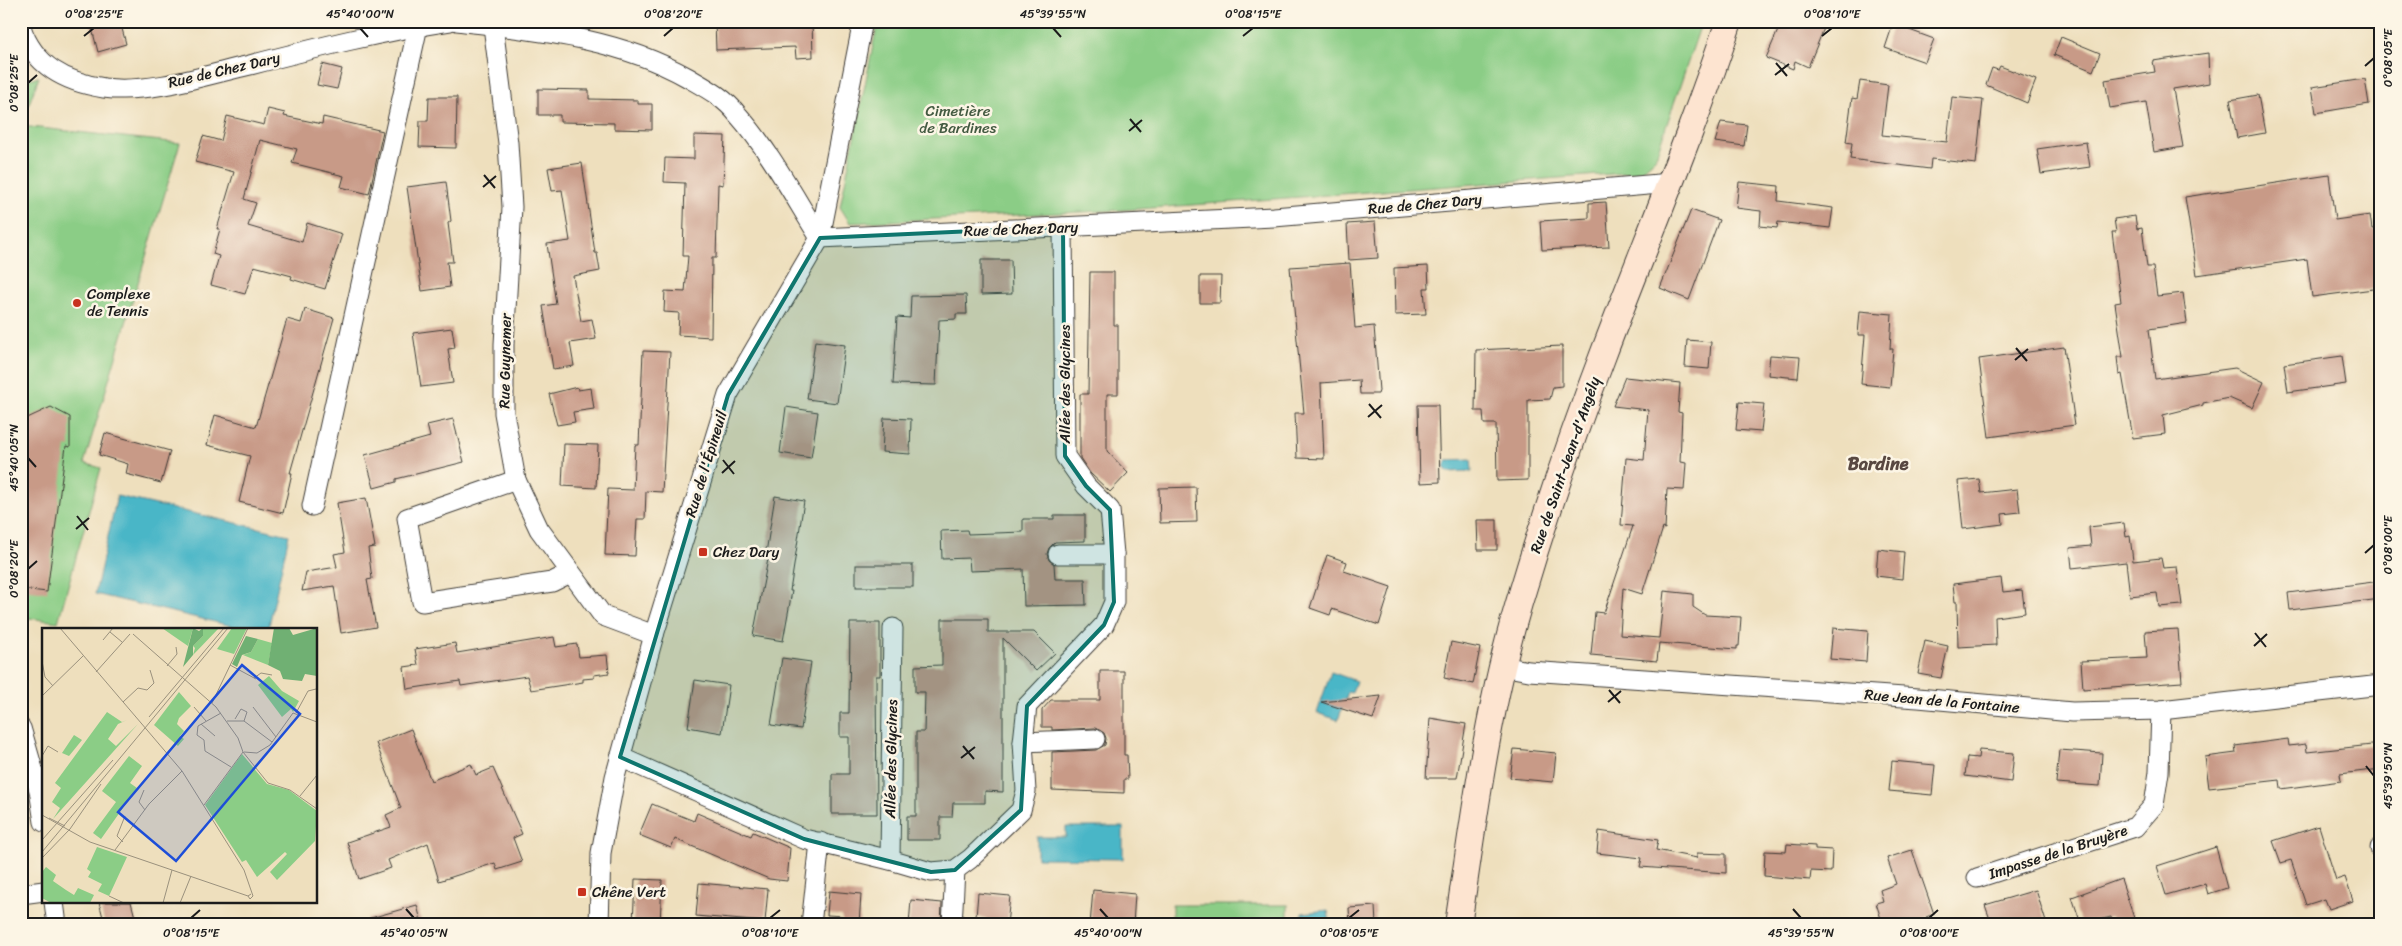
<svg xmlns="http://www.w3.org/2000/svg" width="2402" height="946" font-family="Sriracha,sans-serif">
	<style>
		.green { fill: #8bcd86; stroke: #547451 }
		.water { fill: #4ab6c7; stroke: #336972 }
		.building { fill: #c89a87 }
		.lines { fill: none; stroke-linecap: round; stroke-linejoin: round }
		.minor-casing { stroke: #3c3934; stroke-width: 21 }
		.secondary-casing { stroke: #3c3934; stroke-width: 28 }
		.minor { stroke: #fff; stroke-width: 19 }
		.secondary { stroke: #fde4d0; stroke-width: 26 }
		.marked { fill: #0f766e; fill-opacity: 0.2; stroke: #0f766e; stroke-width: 4; stroke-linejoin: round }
		.ticks { fill: none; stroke: #1c1c1c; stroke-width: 2 }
		.poi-dot { fill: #c8321e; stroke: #fcf5e5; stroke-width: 2 }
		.labels { text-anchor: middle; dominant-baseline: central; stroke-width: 5; stroke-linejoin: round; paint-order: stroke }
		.street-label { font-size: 15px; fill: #1c1c1c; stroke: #fcf5e5 }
		.park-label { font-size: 15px; fill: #435a41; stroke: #fcf5e5 }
		.poi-label { font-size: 15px; fill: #1c1c1c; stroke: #fcf5e5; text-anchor: start }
		.quarter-label { font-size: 18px; font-weight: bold; fill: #584841; stroke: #fcf5e5 }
		.inset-road { fill: none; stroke: #9a917d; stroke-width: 1 }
		.view { fill: #1d4ed8; fill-opacity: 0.15; stroke: #1d4ed8; stroke-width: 2.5 }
		.inset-edge { fill: none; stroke: #1c1c1c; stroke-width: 2.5 }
		.neatline { fill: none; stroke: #1c1c1c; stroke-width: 2 }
		.ticks-label { font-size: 12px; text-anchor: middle; fill: #1c1c1c }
	</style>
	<rect width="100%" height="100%" fill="#fcf5e5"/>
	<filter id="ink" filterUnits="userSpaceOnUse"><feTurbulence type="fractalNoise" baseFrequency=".02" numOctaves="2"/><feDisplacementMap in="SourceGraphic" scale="10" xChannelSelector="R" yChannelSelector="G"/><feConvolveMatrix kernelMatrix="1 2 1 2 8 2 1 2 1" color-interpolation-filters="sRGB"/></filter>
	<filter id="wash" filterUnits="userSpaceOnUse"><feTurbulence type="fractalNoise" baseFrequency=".0096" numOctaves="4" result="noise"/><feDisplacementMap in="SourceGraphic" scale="20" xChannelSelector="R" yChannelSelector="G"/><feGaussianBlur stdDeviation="1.12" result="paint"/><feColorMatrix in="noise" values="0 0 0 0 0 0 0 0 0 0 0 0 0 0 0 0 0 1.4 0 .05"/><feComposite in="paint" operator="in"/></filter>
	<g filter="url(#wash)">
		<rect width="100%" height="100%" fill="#eedfbd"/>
		<!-- green -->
		<g class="green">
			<polygon points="878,21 1702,21 1655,159 1640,172 1124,210 850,223 840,207"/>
			<polygon points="39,77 21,125 21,80"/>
			<polygon points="21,126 180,143 84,463 101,468 58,622 21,617"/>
			<rect x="1172" y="905" width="116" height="20"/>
		</g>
		<!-- water -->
		<g class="water">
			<polygon points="1471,459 1472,471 1448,472 1444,467 1447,460"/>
			<polygon points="117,496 289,535 268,630 249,630 95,594"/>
			<polygon points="1331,672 1356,681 1352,693 1348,692 1338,720 1317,713"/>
			<polygon points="1066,827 1123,827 1123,859 1037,858 1037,837 1066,837"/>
			<polygon points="1328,910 1330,924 1303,925 1302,913"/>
		</g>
		<g id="blocks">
			<!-- building -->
			<g class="building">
				<polygon points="90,21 120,21 126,44 98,52"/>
				<polygon points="715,21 812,21 813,57 796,58 795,47 716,50"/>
				<polygon points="1782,21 1827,21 1808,67 1795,61 1793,69 1766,58"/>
				<polygon points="1893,24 1934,39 1925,62 1885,48"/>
				<polygon points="2061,37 2100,53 2093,71 2054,55"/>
				<polygon points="2208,53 2209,83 2173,89 2183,147 2154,152 2146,102 2110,108 2105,80 2155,72 2153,61"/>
				<polygon points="322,64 342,69 337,89 317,85"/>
				<polygon points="2000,66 2036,80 2027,103 1986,85 1992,68 1998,70"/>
				<polygon points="2365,79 2369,104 2316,113 2312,87"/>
				<polygon points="1860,81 1888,85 1882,135 1947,142 1952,97 1983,100 1976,164 1931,159 1930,169 1850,159 1852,143 1846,142 1852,98 1857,99"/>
				<polygon points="538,89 589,90 589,99 638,100 638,104 652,104 652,130 614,129 614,123 560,122 560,115 538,115"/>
				<polygon points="2258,95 2265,133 2237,138 2230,100"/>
				<polygon points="429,97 457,97 456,148 419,147 420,121 428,121"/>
				<polygon points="268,109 285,113 284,116 322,124 323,117 383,131 369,194 341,187 344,176 292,163 297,149 260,140 244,199 256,203 248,226 302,242 307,223 342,234 325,289 291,279 292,276 254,266 245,294 211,285 219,256 213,254 220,229 217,229 234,172 195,162 203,136 221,141 227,116 264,125"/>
				<polygon points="1721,122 1747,125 1744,146 1715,142"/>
				<polygon points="694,135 725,136 723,185 718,184 716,258 712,258 711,337 678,335 679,313 664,312 665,291 685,292 688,256 683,256 685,183 664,182 665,158 694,159"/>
				<polygon points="2086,142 2090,167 2041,174 2037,149"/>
				<polygon points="582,163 595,253 597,253 600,271 573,276 581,321 592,319 596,339 570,343 574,366 553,369 543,306 556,304 547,244 570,241 562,190 552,191 548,168"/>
				<polygon points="2329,175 2335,220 2370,215 2372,229 2381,228 2381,288 2312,297 2307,259 2197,275 2185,197"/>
				<polygon points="446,182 451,221 448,223 453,262 447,262 450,287 422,291 407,187"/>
				<polygon points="1739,182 1779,186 1778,201 1833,208 1830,228 1778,222 1777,228 1760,226 1761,211 1736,208"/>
				<polygon points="1606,202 1609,247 1542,250 1540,221 1589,218 1589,203"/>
				<polygon points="1691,210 1719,220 1689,300 1660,288"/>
				<polygon points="2135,216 2137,229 2142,228 2147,267 2153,267 2157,296 2183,293 2187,323 2149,329 2155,379 2235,368 2264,382 2252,408 2229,398 2203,403 2203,405 2163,415 2165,434 2133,438 2122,374 2119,375 2117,357 2123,357 2115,303 2121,302 2112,232 2116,232 2114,219"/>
				<polygon points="1375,222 1378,258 1349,260 1347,224"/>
				<polygon points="981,260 1011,260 1012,294 981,295"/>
				<polygon points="1350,263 1355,328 1374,326 1379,391 1378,394 1360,394 1359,380 1321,383 1324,459 1297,458 1295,413 1304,413 1290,267"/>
				<polygon points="1428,266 1429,288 1424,288 1426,314 1395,315 1394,268"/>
				<polygon points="1090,272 1114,272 1114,325 1118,325 1118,394 1107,394 1107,451 1128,473 1110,492 1090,473 1080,458 1080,394 1088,394"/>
				<polygon points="1200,276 1221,276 1220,303 1200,303"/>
				<polygon points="966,295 967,314 956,314 956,319 939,320 936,385 893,384 897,317 910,318 911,296"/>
				<polygon points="305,309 334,318 290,473 292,473 283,513 239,502 250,456 207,445 215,415 256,427 287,319 301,323"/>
				<polygon points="1860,311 1892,314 1890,349 1893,349 1890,387 1861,384 1865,335 1858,335"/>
				<polygon points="452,328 455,348 448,349 453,383 421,387 413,333"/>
				<polygon points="1687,340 1711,342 1709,369 1685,367"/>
				<polygon points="815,341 845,345 837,403 807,399"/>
				<polygon points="1562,346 1562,386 1553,387 1550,399 1528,400 1528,480 1497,481 1496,424 1484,424 1483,411 1475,411 1476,350"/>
				<polygon points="2064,347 2075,425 1989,437 1979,359"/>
				<polygon points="643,351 670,352 662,492 646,491 645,519 637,519 635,556 605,555 608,489 633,490 635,445 639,445"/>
				<polygon points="1770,355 1800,357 1798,378 1768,375"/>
				<polygon points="2342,356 2346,384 2288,392 2284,364"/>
				<polygon points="1625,377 1680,383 1678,412 1682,413 1680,462 1686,463 1684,490 1667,489 1665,529 1663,528 1642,594 1623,588 1620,635 1659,638 1664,591 1693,594 1693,607 1705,615 1741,617 1739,646 1737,646 1737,649 1659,643 1657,661 1591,655 1595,612 1604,613 1633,526 1621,525 1626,458 1644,460 1648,410 1613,406"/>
				<polygon points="577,387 578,390 591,388 594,409 573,412 575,422 557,425 549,394"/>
				<polygon points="1739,402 1764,404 1761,432 1736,430"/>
				<polygon points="1418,405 1438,405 1440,482 1420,483"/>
				<polygon points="51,407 70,417 70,447 66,446 47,592 21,589 21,421"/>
				<polygon points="786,407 818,412 811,458 780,453"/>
				<polygon points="884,418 911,419 910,454 882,452"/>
				<polygon points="453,419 464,462 396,479 396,482 374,488 365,455 430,437 427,425"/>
				<polygon points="105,433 170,451 161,483 126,474 128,464 99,455"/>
				<polygon points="564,444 598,445 596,488 562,486"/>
				<polygon points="1979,479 1981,493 2017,489 2020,512 2002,514 2003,524 1963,529 1958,481"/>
				<polygon points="1196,487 1197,522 1160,523 1159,488"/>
				<polygon points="775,496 804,501 790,591 792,591 783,641 753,636 769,554 766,553"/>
				<polygon points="366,498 375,547 368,548 372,579 367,580 376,627 341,633 334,586 302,591 306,572 337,567 334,554 345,552 337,503"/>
				<polygon points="1054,515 1085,515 1085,541 1055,542 1049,548 1047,554 1049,560 1054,564 1055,579 1085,579 1086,605 1024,606 1023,569 970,571 969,558 942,559 941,531 967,530 968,534 1023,532 1023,519 1054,519"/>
				<polygon points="1477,520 1497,520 1497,550 1478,550"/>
				<polygon points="2124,523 2126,537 2130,536 2133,561 2161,558 2163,568 2177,567 2182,605 2159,607 2157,593 2130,596 2126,562 2072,568 2070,548 2091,546 2089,527"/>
				<polygon points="1878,549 1904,552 1902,579 1876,576"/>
				<polygon points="1327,555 1347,562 1344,571 1391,587 1379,625 1332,609 1330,615 1310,608"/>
				<rect x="856" y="565" width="57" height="22"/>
				<polygon points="2001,578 2003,592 2022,590 2025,613 1995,617 1996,645 1958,647 1957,602 1955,602 1953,584"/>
				<polygon points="2381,581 2381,599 2290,610 2288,593"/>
				<polygon points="942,619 988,619 988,632 1034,632 1055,653 1036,671 1003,638 1003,792 985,791 985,803 953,803 952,817 940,817 940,840 907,840 907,816 916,816 916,732 924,732 925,692 915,692 915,666 942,665"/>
				<polygon points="850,623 880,623 880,676 876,676 877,814 832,814 832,774 849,774 849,737 840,737 840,713 849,713"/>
				<polygon points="1833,628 1868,631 1866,662 1830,659"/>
				<polygon points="2178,629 2182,682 2083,689 2081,661 2147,658 2145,631"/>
				<polygon points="554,637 556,647 577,644 579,657 607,655 609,673 594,675 594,678 583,679 583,682 531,690 527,676 461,686 460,681 407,689 404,667 418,665 415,649 455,643 457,653"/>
				<polygon points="1925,641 1948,646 1941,678 1918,674"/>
				<polygon points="1451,642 1480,648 1473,684 1444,678"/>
				<polygon points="782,658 811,662 801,729 771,725"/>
				<polygon points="1100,671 1124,671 1124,755 1127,755 1128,779 1124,779 1124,793 1052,790 1052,752 1096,750 1105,745 1106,738 1104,733 1095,728 1052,730 1052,727 1042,727 1042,710 1051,700 1100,700"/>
				<polygon points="695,680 729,685 722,733 688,727"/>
				<polygon points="1381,696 1373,719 1321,702"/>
				<polygon points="1430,718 1466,724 1457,778 1426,778"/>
				<polygon points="411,729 431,781 471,764 476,775 493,768 522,834 513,838 522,862 497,870 495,863 439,881 428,843 388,860 391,868 359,879 347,842 391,827 386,815 401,808 376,743"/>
				<polygon points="2288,739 2289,746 2306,744 2307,752 2381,744 2381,769 2340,774 2341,781 2281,789 2280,780 2209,788 2205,757 2236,753 2235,746"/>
				<polygon points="1514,749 1556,753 1553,782 1510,778"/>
				<polygon points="1979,750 2014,753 2011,782 1965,776 1967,757 1978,758"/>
				<polygon points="2059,750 2102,753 2100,786 2056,783"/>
				<polygon points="1892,761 1935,765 1932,795 1889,791"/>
				<polygon points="652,804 694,821 697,813 751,836 753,832 790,848 787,881 769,879 675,839 671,848 639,835"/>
				<polygon points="2319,826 2336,880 2345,877 2353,901 2329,909 2325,899 2306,905 2291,860 2281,863 2273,841"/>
				<polygon points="1599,831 1658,840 1656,850 1697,858 1697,853 1726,854 1726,873 1640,867 1642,858 1597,853"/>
				<polygon points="1787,844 1815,846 1815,849 1832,850 1831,872 1811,871 1810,880 1764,876 1765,851 1786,852"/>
				<polygon points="2216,847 2227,888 2208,894 2205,884 2166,895 2157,866"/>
				<polygon points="1912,850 1934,914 1926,917 1929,925 1883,925 1876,903 1883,901 1880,890 1896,884 1887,858"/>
				<polygon points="635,879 662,880 660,925 633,924"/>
				<polygon points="2121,879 2135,921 2113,925 2111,917 2081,924 2072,897"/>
				<polygon points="699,883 768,889 765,922 696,916"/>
				<polygon points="1093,890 1135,894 1133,925 1090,925"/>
				<polygon points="2036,890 2046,922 2036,925 1992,925 1985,905"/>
				<polygon points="829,891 861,894 859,925 842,925 842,916 827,915"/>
				<polygon points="978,893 1010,896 1007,925 985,925 986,918 976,917"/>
				<polygon points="911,900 942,903 941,925 909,925"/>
				<polygon points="99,902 131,902 137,925 105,925"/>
				<polygon points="417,905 422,925 368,925 367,919"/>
				<polygon points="1375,906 1376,925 1350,925 1349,908"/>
			</g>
		</g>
	</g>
	<g filter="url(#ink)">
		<use href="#blocks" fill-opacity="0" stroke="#3c3934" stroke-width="1"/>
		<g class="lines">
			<!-- minor casing -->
			<g class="minor-casing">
				<g id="minor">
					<path d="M 457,21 C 537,31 616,37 687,77 C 706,88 724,97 738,115 C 770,151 794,197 820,238"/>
					<polyline points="493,26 508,143 512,207 504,344 504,413 516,480 539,529 603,616 654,635"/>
					<path d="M 21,27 C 34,66 65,82 104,88 C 150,94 206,75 250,65 C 316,48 383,31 450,21"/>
					<polyline points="820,238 1274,217 1671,183"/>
					<polyline points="516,480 407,518 422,602 552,582 570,573"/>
					<polyline points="312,506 418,26"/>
					<polyline points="1058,554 1114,554"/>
					<polyline points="1502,666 1529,671 1918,698 2072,712 2161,710 2381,685"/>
					<polyline points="21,728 39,790 44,822"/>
					<polyline points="1023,742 1095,739"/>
					<polyline points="620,757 804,839 890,860 931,872 955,870 970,859 1021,810 1026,791 1023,742 1027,706 1104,625 1114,602 1114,554 1110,510 1086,486 1065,456 1063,227"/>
					<polyline points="2380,848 2381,848"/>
					<polyline points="890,860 893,628"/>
					<polyline points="1977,878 2135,827 2154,805 2159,772 2161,710"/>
					<polyline points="21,894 44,891"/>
					<polyline points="54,902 57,925"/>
					<polyline points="599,925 601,853 615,777 654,635 728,395 820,238 863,21"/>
					<polyline points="811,925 820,842"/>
					<polyline points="952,925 955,870"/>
				</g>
			</g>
			<!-- secondary casing -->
			<g class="secondary-casing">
				<path id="secondary" d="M 1458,925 C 1474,817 1488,707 1519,603 C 1544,519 1572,436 1603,355 C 1645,244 1692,134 1729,21"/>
			</g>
			<!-- minor -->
			<use href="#minor" class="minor"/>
			<!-- secondary -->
			<use href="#secondary" class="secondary"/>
		</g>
	</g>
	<!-- marked area -->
	<path class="marked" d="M 1063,227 L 1065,456 L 1086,486 L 1110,510 L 1114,602 L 1104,625 L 1027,706 L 1021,810 L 955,870 L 931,872 L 804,839 L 620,757 L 728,395 L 820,238 Z"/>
	<!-- ticks -->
	<path class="ticks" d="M 360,28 L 368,37M 1053,28 L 1061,37M 84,36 L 94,28M 664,36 L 673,28M 1243,36 L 1253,28M 1822,36 L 1832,28M 1776,63 L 1787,76M 2365,66 L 2374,58M 1775,75 L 1789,64M 28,83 L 37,75M 1130,119 L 1141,132M 1129,131 L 1142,120M 484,175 L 495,188M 483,187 L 496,176M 2016,348 L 2027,361M 2015,360 L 2028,349M 1369,404 L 1381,418M 1368,417 L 1382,405M 28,458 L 36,467M 723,460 L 734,474M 722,473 L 735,461M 77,516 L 88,530M 76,529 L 89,518M 2365,553 L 2374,545M 28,569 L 37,561M 2255,633 L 2266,647M 2254,646 L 2267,634M 1609,690 L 1620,703M 1608,702 L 1621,691M 963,746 L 974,759M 961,758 L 975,747M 2366,766 L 2374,776M 406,909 L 414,918M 1100,909 L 1108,918M 1793,909 L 1801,918M 191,918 L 200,910M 770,918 L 780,910M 1349,918 L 1359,910M 1929,918 L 1938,910"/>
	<!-- markers -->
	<g class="poi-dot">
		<circle cx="77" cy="303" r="5"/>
		<rect x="698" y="547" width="10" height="10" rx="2.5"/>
		<rect x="577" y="887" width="10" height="10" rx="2.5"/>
	</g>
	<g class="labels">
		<!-- street labels -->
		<g class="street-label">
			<text transform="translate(224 70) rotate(-13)">Rue de Chez Dary</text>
			<text transform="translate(1425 204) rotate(-5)">Rue de Chez Dary</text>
			<text transform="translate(1021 229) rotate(-2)">Rue de Chez Dary</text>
			<text transform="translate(505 361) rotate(-89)">Rue Guynemer</text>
			<text transform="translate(1065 384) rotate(-90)">Allée des Glycines</text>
			<text transform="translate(706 464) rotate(-73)">Rue de l'Épineuil</text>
			<text transform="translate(1565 465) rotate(-71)">Rue de Saint-Jean-d'Angély</text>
			<text transform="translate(1942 701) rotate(5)">Rue Jean de la Fontaine</text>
			<text transform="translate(891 759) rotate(-89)">Allée des Glycines</text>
			<text transform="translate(2058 852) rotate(-18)">Impasse de la Bruyère</text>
		</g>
		<!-- park labels -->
		<g class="park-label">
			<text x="958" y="111">Cimetière<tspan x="958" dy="17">de Bardines</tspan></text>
		</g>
		<!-- poi labels -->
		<g class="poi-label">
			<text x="87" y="294">Complexe<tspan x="87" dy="17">de Tennis</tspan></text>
			<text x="713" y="552">Chez Dary</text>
			<text x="592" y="892">Chêne Vert</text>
		</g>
		<!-- quarter labels -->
		<g class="quarter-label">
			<text x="1878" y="464">Bardine</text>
		</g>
	</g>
	<!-- overview -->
	<g transform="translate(42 628)">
		<rect width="275" height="275" fill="#eedfbd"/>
		<path d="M 120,0 L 151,0 L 146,18 L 130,7 ZM 161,0 L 177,0 L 151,27 L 153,20 L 151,18 L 161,8 ZM 190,0 L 205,0 L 192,26 L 175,21 ZM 216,11 L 230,15 L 226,37 L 201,27 L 209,24 ZM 227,48 L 240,63 L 257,73 L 251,84 L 249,81 L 240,89 L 216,57 ZM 137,64 L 149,78 L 137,90 L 135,96 L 142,103 L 138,108 L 142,111 L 136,118 L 112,97 ZM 65,84 L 80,94 L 85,92 L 76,96 L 66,111 L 74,118 L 96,96 L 11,191 L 18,180 L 10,174 L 19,160 L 13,155 ZM 32,107 L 40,112 L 27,128 L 20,125 ZM 200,126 L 225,156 L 247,162 L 275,183 L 273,213 L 235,252 L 228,244 L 245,226 L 243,224 L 215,249 L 204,232 L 200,234 L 163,177 ZM 87,128 L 100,138 L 88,155 L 95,160 L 59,211 L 51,205 L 74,174 L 60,163 ZM 55,219 L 85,229 L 67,268 L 56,263 L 60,256 L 46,249 L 49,244 L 45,241 ZM 4,239 L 14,247 L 11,253 L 24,262 L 32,267 L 36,260 L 52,267 L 48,275 L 9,275 L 0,270 L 0,244 Z" fill="#8bcd86"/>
		<path d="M 151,0 L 157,3 L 161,0 L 161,8 L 151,18 L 151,27 L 141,39 ZM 232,0 L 247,0 L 251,7 L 275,0 L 275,48 L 263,46 L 260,53 L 241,51 L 238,43 L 226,37 ZM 204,8 L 216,11 L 209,24 L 200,27 L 195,39 L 190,36 Z" fill="#70b073"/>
		<path class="inset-road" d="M 18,0 L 140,143 L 202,242 L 211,268 L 208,271 L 206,268 L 209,266M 68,4 L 80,14M 91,6 L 174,79 L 196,110 L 201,124 L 226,155 L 248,162 L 275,181M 61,12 L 71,0M 0,33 L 3,49 L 11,58M 188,37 L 214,51M 125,38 L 135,26 L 134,19M 54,44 L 88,6M 212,50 L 219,45 L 230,47M 0,68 L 41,28M 81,74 L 96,60 L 105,62 L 112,55 L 108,42M 170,75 L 206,0M 152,79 L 164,93M 211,79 L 234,109M 179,85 L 156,98 L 155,107 L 162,112 L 163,123 L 189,139M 254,85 L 266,63 L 274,61M 107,89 L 182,0M 193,91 L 199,81 L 205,84 L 202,93M 185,93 L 202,93 L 230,114M 159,96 L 173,108M 202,124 L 215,125 L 228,117 L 251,85 L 275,94M 0,128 L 6,118 L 16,124M 102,162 L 97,174 L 103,182M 258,168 L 275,147M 162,177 L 201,124M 0,187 L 48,214 L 206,268M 7,190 L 23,198M 0,212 L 71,132M 81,214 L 75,208 L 83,188M 73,222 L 107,176 L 140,143M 0,224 L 186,0M 0,230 L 28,201 L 59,156M 67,268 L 82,275M 121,275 L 130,242M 138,275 L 149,248"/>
		<path class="view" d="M 200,37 L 258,86 L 134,233 L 76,184 Z"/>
		<rect width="275" height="275" class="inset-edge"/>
	</g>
	<!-- margin -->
	<rect width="2402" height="946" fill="none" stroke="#fcf5e5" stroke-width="55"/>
	<rect x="28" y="28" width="2346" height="890" class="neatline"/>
	<g class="ticks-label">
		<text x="94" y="18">0°08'25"E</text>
		<text x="360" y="18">45°40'00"N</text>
		<text x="673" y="18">0°08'20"E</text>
		<text x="1053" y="18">45°39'55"N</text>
		<text x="1253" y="18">0°08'15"E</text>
		<text x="1832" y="18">0°08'10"E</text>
		<text transform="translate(2388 58) rotate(-90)" y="4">0°08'05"E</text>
		<text transform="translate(14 83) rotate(-90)" y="4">0°08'25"E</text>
		<text transform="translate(14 458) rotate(-90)" y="4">45°40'05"N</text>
		<text transform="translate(2388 545) rotate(-90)" y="4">0°08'00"E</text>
		<text transform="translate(14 569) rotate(-90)" y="4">0°08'20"E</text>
		<text transform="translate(2388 776) rotate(-90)" y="4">45°39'50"N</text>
		<text x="191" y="937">0°08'15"E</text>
		<text x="414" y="937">45°40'05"N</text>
		<text x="770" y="937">0°08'10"E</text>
		<text x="1108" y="937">45°40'00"N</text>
		<text x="1349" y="937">0°08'05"E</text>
		<text x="1801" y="937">45°39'55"N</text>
		<text x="1929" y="937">0°08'00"E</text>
	</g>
</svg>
